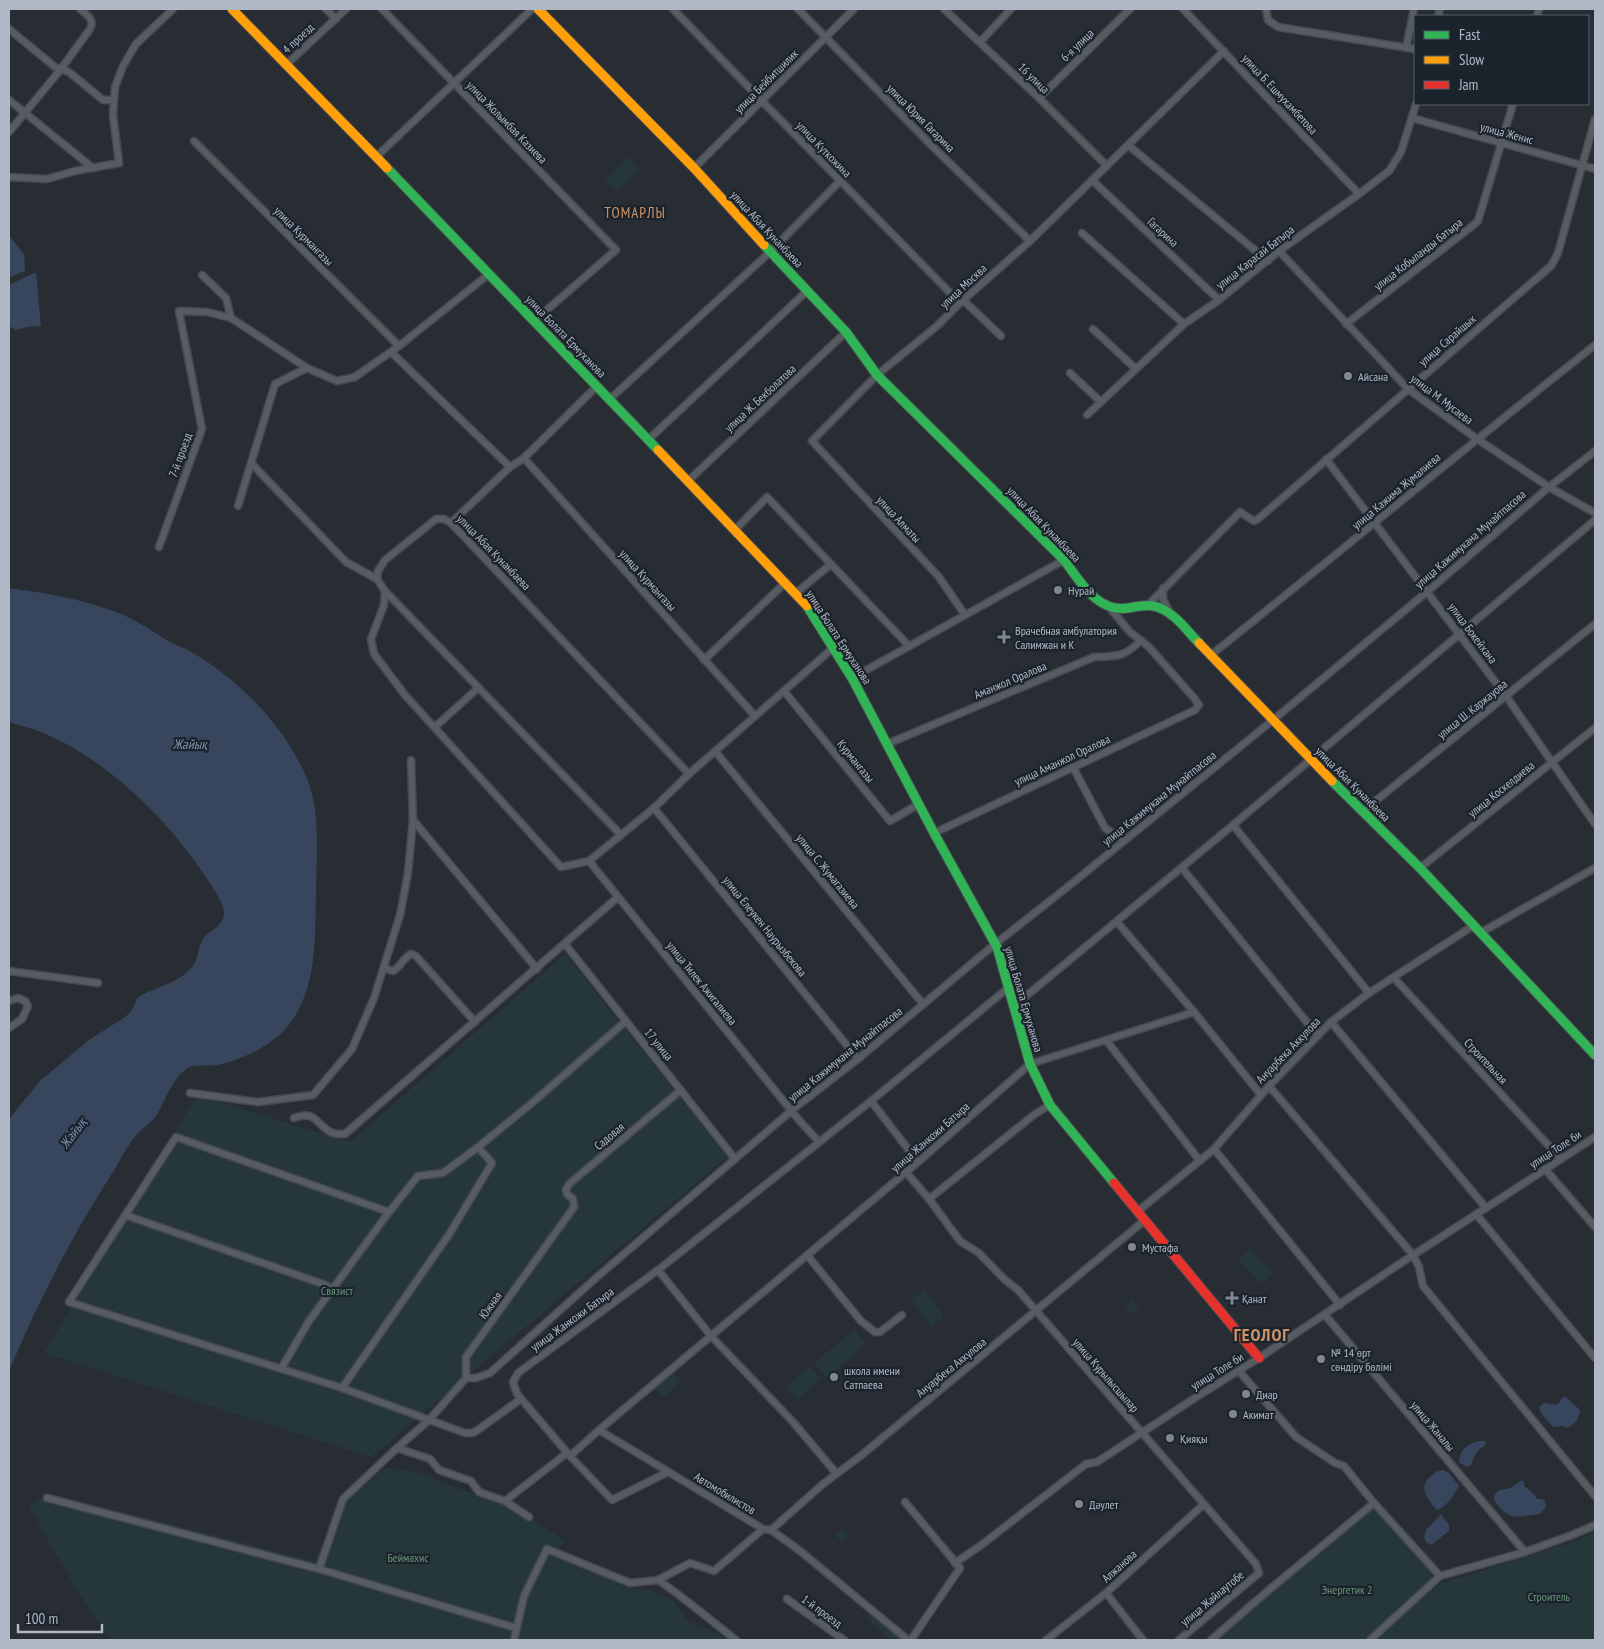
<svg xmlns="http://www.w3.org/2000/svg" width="1604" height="1649" font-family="'PT Sans Narrow',sans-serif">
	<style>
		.green { fill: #263739 }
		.water { fill: #37465d }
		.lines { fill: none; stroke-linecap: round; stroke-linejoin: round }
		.street-casing { stroke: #46494e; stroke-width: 9 }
		.fast-casing { stroke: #46494e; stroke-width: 11 }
		.slow-casing { stroke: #46494e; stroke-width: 11 }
		.jam-casing { stroke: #46494e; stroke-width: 11 }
		.street { stroke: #575b62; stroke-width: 6 }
		.fast { stroke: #30b455; stroke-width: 9 }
		.slow { stroke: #ff9f0a; stroke-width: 9 }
		.jam { stroke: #e5322d; stroke-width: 9 }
		.poi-dot { fill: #818792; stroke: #1b232d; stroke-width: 2 }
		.labels { text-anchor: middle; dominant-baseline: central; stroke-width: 4.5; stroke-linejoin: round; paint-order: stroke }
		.street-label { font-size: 12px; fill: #b1b8c5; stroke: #1b232d }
		.poi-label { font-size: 12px; fill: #b1b8c5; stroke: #1b232d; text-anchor: start }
		.park-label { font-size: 12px; fill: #699474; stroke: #1b232d }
		.water-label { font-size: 14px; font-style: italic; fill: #7b8eab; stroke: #1b232d }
		.quarter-label { font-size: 15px; letter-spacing: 1px; fill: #cd9364; stroke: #1b232d }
		.district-label { font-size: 18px; font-weight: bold; letter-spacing: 1px; fill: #cd9364; stroke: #1b232d }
	</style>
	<rect width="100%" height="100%" fill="#282d33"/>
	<!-- green -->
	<g class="green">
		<polygon points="628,157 640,169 617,192 605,180"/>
		<polygon points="565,954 727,1157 371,1457 44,1353 197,1095 350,1142"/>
		<polygon points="1250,1249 1273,1274 1261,1284 1238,1260"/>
		<polygon points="924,1290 944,1317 931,1327 911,1300"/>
		<polygon points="1132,1300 1139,1308 1132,1314 1125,1306"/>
		<polygon points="854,1329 866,1343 827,1378 814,1364"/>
		<polygon points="810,1366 821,1379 797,1400 786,1387"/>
		<polygon points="674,1373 681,1382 662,1398 655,1389"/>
		<polygon points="385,1467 419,1473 515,1510 566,1541 554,1554 630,1589 652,1591 672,1600 687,1620 731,1640 113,1640 106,1633 73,1584 29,1506 49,1493 315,1561 337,1509"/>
		<polygon points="1373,1506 1435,1575 1363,1640 1216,1640 1306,1560"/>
		<polygon points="843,1528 849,1535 842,1542 835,1535"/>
		<polygon points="1595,1532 1595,1640 1373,1640 1418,1600 1443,1583 1576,1541"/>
		<polygon points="871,1612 903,1640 891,1640 868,1620 868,1616"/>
	</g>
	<!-- water -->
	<g class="water">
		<polygon points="9,236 24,254 25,271 9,278"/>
		<polygon points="36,272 41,326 27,327 16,330 9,326 9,285"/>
		<path d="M 9,588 C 44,593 77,598 110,610 C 132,617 149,629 168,641 C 176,645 185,648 193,653 C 240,680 288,730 308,781 C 321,816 316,858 316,895 C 315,938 317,986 291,1022 C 277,1043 241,1061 217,1065 C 206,1067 193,1063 185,1070 C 170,1082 166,1100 156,1116 C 152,1122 145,1126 140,1131 C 129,1142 121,1159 113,1172 C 72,1235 38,1302 9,1371 L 9,1119 L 40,1081 L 89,1040 L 125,1017 L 131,1012 L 137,998 C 156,986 181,984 194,964 C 199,956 198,947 203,939 C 210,930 224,926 224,913 C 224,902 209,882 203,873 C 165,816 103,756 38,731 C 28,727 18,725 9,722 Z"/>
		<path d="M 1563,1397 L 1566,1397 L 1580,1410 C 1579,1419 1575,1423 1568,1428 L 1563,1426 L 1553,1427 L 1541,1413 L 1539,1407 L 1544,1403 L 1557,1405 Z"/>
		<path d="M 1478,1441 L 1485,1441 L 1486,1445 C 1478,1448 1473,1457 1471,1465 L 1467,1467 L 1460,1463 C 1457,1452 1469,1443 1478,1441 Z"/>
		<path d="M 1443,1470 L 1449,1473 L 1459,1486 C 1454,1494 1447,1507 1437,1510 C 1429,1501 1418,1489 1429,1478 C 1434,1473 1436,1471 1443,1470 Z"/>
		<path d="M 1520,1481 L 1524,1481 L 1524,1486 L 1535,1495 L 1537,1499 L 1542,1499 L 1545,1501 L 1546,1506 L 1540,1514 C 1520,1516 1510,1522 1497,1504 C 1494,1501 1493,1497 1496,1493 C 1500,1488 1505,1490 1510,1488 C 1514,1487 1517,1483 1520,1481 Z"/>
		<polygon points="1441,1514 1449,1525 1449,1531 1431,1545 1426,1542 1424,1537 1426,1530"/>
	</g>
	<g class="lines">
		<!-- street casing -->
		<g class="street-casing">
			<g id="street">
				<polyline points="326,9 336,19"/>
				<polyline points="382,9 616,250 534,321"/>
				<polyline points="673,9 762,101 960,303"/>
				<polyline points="798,9 931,145 1030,241"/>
				<polyline points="944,9 1039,98 1107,166"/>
				<polyline points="1183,9 1359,194"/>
				<polyline points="1266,9 1268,20 1278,27 1415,49"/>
				<polyline points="1438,16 1440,9"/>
				<polyline points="1537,16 1539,9"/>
				<polyline points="9,29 55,67 69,72 103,100 114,100"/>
				<polyline points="980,42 1011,9"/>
				<polyline points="1406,48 1414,9"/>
				<polyline points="287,64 346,9"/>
				<polyline points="1039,98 1130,9"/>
				<polyline points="9,100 93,168"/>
				<polyline points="1412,118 1595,169"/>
				<path d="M 9,132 L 61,69 L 90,29 C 95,19 87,15 80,9"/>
				<polyline points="194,141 399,346"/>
				<polyline points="1128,145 1268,261"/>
				<polyline points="376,157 532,9"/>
				<polyline points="694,168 854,9"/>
				<polyline points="9,177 47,179 75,171 119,163 113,115 115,87 123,66 136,44 173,9"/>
				<polyline points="1092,180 1219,300"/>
				<polyline points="1082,233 1184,324"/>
				<polyline points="1279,251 1408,389 1477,439 1549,487 1595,513"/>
				<polyline points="202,275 226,298 231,318"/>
				<polyline points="963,300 1001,336"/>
				<polyline points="1346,324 1471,227 1478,221 1513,104"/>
				<polyline points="1093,329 1136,369"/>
				<polyline points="391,352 510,467"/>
				<polyline points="1070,373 1101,402"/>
				<polyline points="610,399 770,252 840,181"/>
				<polyline points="1087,415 1184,324 1219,300 1279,251 1359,194 1389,171 1401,152 1416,104"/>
				<polyline points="648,440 807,291"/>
				<polyline points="524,458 755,716"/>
				<polyline points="1326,459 1506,696 1595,824"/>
				<polyline points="251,463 346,562 377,579"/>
				<polyline points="688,481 846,332"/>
				<polyline points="238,506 275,384 307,368"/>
				<polyline points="451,523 510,467 524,458 597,386"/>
				<polyline points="735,530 767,497 909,646"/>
				<polyline points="159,547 202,429 179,311 207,312 231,318 307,368 337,381 355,377 399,346 489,274"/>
				<polyline points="1163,588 1163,599 1169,611"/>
				<polyline points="385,591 384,605 371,639 374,654 405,695 561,867 589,861 654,808 689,774 833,648"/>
				<polyline points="796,593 831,564"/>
				<polyline points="1149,604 1240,512 1254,521 1258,519 1551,266 1558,253 1595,119"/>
				<polyline points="965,615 939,577 812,441 877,375 937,326 960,303 1030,241 1224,51"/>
				<path d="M 1211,655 C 1340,552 1466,447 1595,345"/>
				<polyline points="704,660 786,582"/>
				<polyline points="852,678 1064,560"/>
				<polyline points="784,691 890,821 919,804"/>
				<polyline points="435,727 478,688"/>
				<path d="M 887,744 L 1094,657 C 1116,656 1124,658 1141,640"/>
				<polyline points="715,751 923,1004"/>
				<polyline points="1073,767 1105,828 1124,841"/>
				<polyline points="654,808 858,1059"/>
				<polyline points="1363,811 1595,624"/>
				<polyline points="413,820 537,969"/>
				<polyline points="1233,825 1369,993"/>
				<polyline points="934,833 1195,710 1199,705 1194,698 1149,647 1129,631 1109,607"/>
				<polyline points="621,835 385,591 377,579 378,571 385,560 436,519 444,519 451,523 689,774"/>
				<polyline points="589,861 798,1119 819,1142"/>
				<polyline points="1182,868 1318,1036"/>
				<polyline points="1420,868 1595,728"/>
				<polyline points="1117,922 1194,1012 1261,1095"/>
				<polyline points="1480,933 1595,868"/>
				<polyline points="565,944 735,1159"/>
				<path d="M 384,968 L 393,971 C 401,967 403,958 411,954 L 416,956 L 475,1022"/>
				<polyline points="9,971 98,983"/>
				<polyline points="1394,978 1561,1159"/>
				<polyline points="9,1001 18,998 25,1001 28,1006 22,1019 9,1028"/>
				<polyline points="1014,1006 1233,825 1595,520"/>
				<polyline points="1331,1022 1486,1208"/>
				<polyline points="1106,1040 1200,1161"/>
				<polyline points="1269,1086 1413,1255 1419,1267 1423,1286 1595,1496"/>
				<polyline points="190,1093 258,1102 313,1095 352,1049 374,998 400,915 408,873 413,820 411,760"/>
				<polyline points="871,1101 918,1162"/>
				<path d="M 294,1118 C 318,1109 316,1127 333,1133 C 336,1134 341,1134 345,1134 L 618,897"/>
				<polyline points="478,1147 532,1103 626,1021"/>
				<polyline points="1214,1149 1340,1305"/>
				<polyline points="1545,1169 1595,1227"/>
				<path d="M 906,1172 L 929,1199 L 960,1241 L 979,1253 L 1004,1279 L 1018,1290 C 1098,1381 1176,1473 1256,1564 L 1259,1573 L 1179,1640"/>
				<polyline points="929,1199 1035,1114 1050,1105"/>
				<polyline points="1137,1212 1214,1149 1269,1086 1331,1022 1369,993 1473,926"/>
				<polyline points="1476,1214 1595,1358"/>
				<polyline points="125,1215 326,1285 332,1291"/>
				<polyline points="807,1255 861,1321 875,1332 880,1332 902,1315"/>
				<polyline points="658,1270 711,1336 793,1422 836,1473"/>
				<polyline points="1325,1315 1525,1552"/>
				<polyline points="281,1369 309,1321 389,1212 176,1137 69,1302 342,1388 465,1433 473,1433 479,1429 521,1399"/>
				<polyline points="1239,1371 1296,1437 1335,1463 1344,1466 1374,1503 1440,1576"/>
				<polyline points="466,1378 476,1378 490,1373 597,1277 791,1111 858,1059 995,944 1070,885 1273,720 1428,591 1549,487 1595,451"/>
				<polyline points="342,1388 450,1233 492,1163 478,1147 443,1173 418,1176 389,1212"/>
				<polyline points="599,1430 763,1529 771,1530 799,1550 908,1640"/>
				<polyline points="397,1448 430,1459 439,1470 471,1481 479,1492 505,1501 529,1517"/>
				<polyline points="570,1456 599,1430 918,1162 1030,1064 1194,1012"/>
				<polyline points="668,1472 612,1500 570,1456 517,1394 513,1382 518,1373 658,1270 871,1101 1008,988"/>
				<polyline points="47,1498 319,1569 516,1628"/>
				<polyline points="505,1501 567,1453"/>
				<polyline points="905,1502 960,1568 911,1640"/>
				<polyline points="771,1530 823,1484 863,1454 1145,1220"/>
				<polyline points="955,1563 980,1546 1086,1464 1097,1462 1198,1396 1259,1358 1401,1263 1595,1137"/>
				<polyline points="319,1569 343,1499 397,1448 429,1420 466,1378 466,1357 574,1207 573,1199 567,1194 566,1190 569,1184 681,1090"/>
				<polyline points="658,1580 690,1563 714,1571 763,1529"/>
				<polyline points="1106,1593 1143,1640"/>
				<polyline points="787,1599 844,1640"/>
				<path d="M 514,1640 L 524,1596 L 547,1549 L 630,1583 L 658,1580 C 685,1598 710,1620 736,1640"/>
				<polyline points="1046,1640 1106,1593 1203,1505"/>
				<polyline points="1211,1640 1270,1589 1374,1503"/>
				<polyline points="1370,1640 1440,1576 1525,1552 1572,1535 1595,1525"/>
			</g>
		</g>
		<!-- fast casing -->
		<g class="fast-casing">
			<g id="fast">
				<polyline points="387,168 658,450"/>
				<path d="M 764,245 L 846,332 L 877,375 L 1064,560 C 1080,581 1097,613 1128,608 C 1140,606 1151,603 1162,609 C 1177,616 1188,632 1199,643"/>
				<polyline points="807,606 852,678 934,833 997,947 1030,1064 1050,1105 1114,1183"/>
				<polyline points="1332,781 1420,868 1595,1055"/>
			</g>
		</g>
		<!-- slow casing -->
		<g class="slow-casing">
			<g id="slow">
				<polyline points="232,9 387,168"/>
				<polyline points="538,9 694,168 764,245"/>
				<polyline points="658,450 807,606"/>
				<polyline points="1199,643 1332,781"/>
			</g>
		</g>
		<!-- jam casing -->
		<g class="jam-casing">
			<polyline id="jam" points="1114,1183 1259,1358"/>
		</g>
		<!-- street -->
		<use href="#street" class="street"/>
		<!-- fast -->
		<use href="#fast" class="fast"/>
		<!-- slow -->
		<use href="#slow" class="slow"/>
		<!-- jam -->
		<use href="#jam" class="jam"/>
	</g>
	<!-- markers -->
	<g class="poi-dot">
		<circle cx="1348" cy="376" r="5"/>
		<circle cx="1058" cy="590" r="5"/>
		<path d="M1001.5 629.5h5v5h5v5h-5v5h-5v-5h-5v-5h5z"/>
		<circle cx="1132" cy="1247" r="5"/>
		<path d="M1229.5 1290.5h5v5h5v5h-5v5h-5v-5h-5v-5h5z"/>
		<circle cx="1321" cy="1359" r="5"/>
		<circle cx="834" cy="1377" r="5"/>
		<circle cx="1246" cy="1394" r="5"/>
		<circle cx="1233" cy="1414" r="5"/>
		<circle cx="1170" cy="1438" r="5"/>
		<circle cx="1079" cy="1504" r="5"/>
	</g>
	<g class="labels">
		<!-- street labels -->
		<g class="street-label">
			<text transform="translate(298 38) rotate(-43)">4 проезд</text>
			<text transform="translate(1077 45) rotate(-44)">6-я улица</text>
			<text transform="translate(1034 78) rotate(44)">16 улица</text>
			<text transform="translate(766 81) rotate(-45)">улица Бейбитшилик</text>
			<text transform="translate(1280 94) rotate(47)">улица Б. Ешмухамбетова</text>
			<text transform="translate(921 118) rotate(45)">улица Юрия Гагарина</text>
			<text transform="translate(507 122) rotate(46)">улица Жолымбая Казиева</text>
			<text transform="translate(1507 133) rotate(15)">улица Женис</text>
			<text transform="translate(824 149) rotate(46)">улица Куткожина</text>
			<text transform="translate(767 229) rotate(47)">улица Абая Кунанбаева</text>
			<text transform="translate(1163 232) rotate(43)">Гагарина</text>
			<text transform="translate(304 236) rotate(45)">улица Курмангазы</text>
			<text transform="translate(1418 254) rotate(-38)">улица Кобыланды батыра</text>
			<text transform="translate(1255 257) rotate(-38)">улица Карасай Батыра</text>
			<text transform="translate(963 286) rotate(-43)">улица Москва</text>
			<text transform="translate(566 336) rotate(46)">улица Болата Ермуханова</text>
			<text transform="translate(1447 340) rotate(-41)">улица Сарайшык</text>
			<text transform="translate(760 398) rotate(-43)">улица Ж. Бекболатова</text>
			<text transform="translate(1442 399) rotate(37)">улица М. Мусаева</text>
			<text transform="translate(180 455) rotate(-70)">7-й проезд</text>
			<text transform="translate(1396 491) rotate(-40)">улица Кажима Жумалиева</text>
			<text transform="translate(899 519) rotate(47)">улица Алматы</text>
			<text transform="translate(1044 524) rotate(46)">улица Абая Кунанбаева</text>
			<text transform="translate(1470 539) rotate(-41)">улица Кажимукана Мунайтпасова</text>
			<text transform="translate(494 552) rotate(46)">улица Абая Кунанбаева</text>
			<text transform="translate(648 580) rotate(48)">улица Курмангазы</text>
			<text transform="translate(1473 633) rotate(53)">улица Бокейхана</text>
			<text transform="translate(839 637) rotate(57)">улица Болата Ермуханова</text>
			<text transform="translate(1010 680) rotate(-23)">Аманжол Оралова</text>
			<text transform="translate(1472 709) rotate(-39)">улица Ш. Каржауова</text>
			<text transform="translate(1062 760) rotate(-25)">улица Аманжол Оралова</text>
			<text transform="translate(856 761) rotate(51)">Курмангазы</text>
			<text transform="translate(1353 784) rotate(45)">улица Абая Кунанбаева</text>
			<text transform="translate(1501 789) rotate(-39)">улица Коскелдиева</text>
			<text transform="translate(1159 798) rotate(-39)">улица Кажимукана Мунайтпасова</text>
			<text transform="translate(828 871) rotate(51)">улица С. Жумагазиева</text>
			<text transform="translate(765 926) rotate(51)">улица Елеукен Наурызбекова</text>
			<text transform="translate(702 983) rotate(51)">улица Тилек Ажигалиева</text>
			<text transform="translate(1024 999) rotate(74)">улица Болата Ермуханова</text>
			<text transform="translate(659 1044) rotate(51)">17 улица</text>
			<text transform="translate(1288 1050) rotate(-46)">Ануарбека Аккулова</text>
			<text transform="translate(845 1054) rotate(-39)">улица Кажимукана Мунайтпасова</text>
			<text transform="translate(1486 1061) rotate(47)">Строительная</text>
			<text transform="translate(609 1136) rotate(-40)">Садовая</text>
			<text transform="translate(930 1137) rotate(-41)">улица Жанкожи Батыра</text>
			<text transform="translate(1555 1149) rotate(-33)">улица Толе би</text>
			<text transform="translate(490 1305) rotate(-54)">Южная</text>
			<text transform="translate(572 1319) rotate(-36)">улица Жанкожи Батыра</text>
			<text transform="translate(951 1367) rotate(-39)">Ануарбека Аккулова</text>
			<text transform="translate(1217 1371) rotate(-32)">улица Толе би</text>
			<text transform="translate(1106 1375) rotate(49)">улица Курылысшылар</text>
			<text transform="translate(1433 1426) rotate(50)">улица Жаналы</text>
			<text transform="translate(725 1493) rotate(31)">Автомобилистов</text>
			<text transform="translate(1119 1566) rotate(-42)">Алжанова</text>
			<text transform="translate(1212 1598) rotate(-40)">улица Жайлаутобе</text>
			<text transform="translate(822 1611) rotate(36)">1-й проезд</text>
		</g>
		<!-- poi labels -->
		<g class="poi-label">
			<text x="1358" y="376">Айсана</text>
			<text x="1068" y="590">Нурай</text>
			<text x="1015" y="630">Врачебная амбулатория<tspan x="1015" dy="14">Салимжан и К</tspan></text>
			<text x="1142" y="1247">Мустафа</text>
			<text x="1242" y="1298">Қанат</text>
			<text x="1331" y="1352">№ 14 өрт<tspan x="1331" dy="14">сөндіру бөлімі</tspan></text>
			<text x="844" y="1370">школа имени<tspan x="844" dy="14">Сатпаева</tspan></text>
			<text x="1256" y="1394">Диар</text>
			<text x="1243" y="1414">Акимат</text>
			<text x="1180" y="1438">Қияқы</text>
			<text x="1089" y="1504">Дәулет</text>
		</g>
		<!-- park labels -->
		<g class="park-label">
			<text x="337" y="1290">Связист</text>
			<text x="408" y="1557">Беймахис</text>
			<text x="1347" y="1589">Энергетик 2</text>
			<text x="1549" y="1596">Строитель</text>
		</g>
		<!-- water labels -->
		<g class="water-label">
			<text x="190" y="744">Жайық</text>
			<text transform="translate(73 1133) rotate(-53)">Жайық</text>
		</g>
		<!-- quarter labels -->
		<g class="quarter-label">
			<text x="635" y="212">ТОМАРЛЫ</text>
		</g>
		<!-- district labels -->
		<g class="district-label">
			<text x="1262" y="1334">ГЕОЛОГ</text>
		</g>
	</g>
	<!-- border -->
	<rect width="1604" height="1649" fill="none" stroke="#b1b8c5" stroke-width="20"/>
	<!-- legend -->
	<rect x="1414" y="15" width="175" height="90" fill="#1b232d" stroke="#575f6a"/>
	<rect x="1424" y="31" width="25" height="8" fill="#30b455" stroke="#575f6a"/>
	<text x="1459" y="40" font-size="15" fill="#b1b8c5">Fast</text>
	<rect x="1424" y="56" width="25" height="8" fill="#ff9f0a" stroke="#575f6a"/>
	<text x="1459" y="65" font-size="15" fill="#b1b8c5">Slow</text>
	<rect x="1424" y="81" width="25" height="8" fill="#e5322d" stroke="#575f6a"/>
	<text x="1459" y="90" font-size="15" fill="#b1b8c5">Jam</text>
	<!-- scale -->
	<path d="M18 1624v8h84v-8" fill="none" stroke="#b1b8c5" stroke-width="2.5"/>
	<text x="25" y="1624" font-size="15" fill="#b1b8c5" stroke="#1b232d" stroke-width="4" paint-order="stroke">100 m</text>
</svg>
